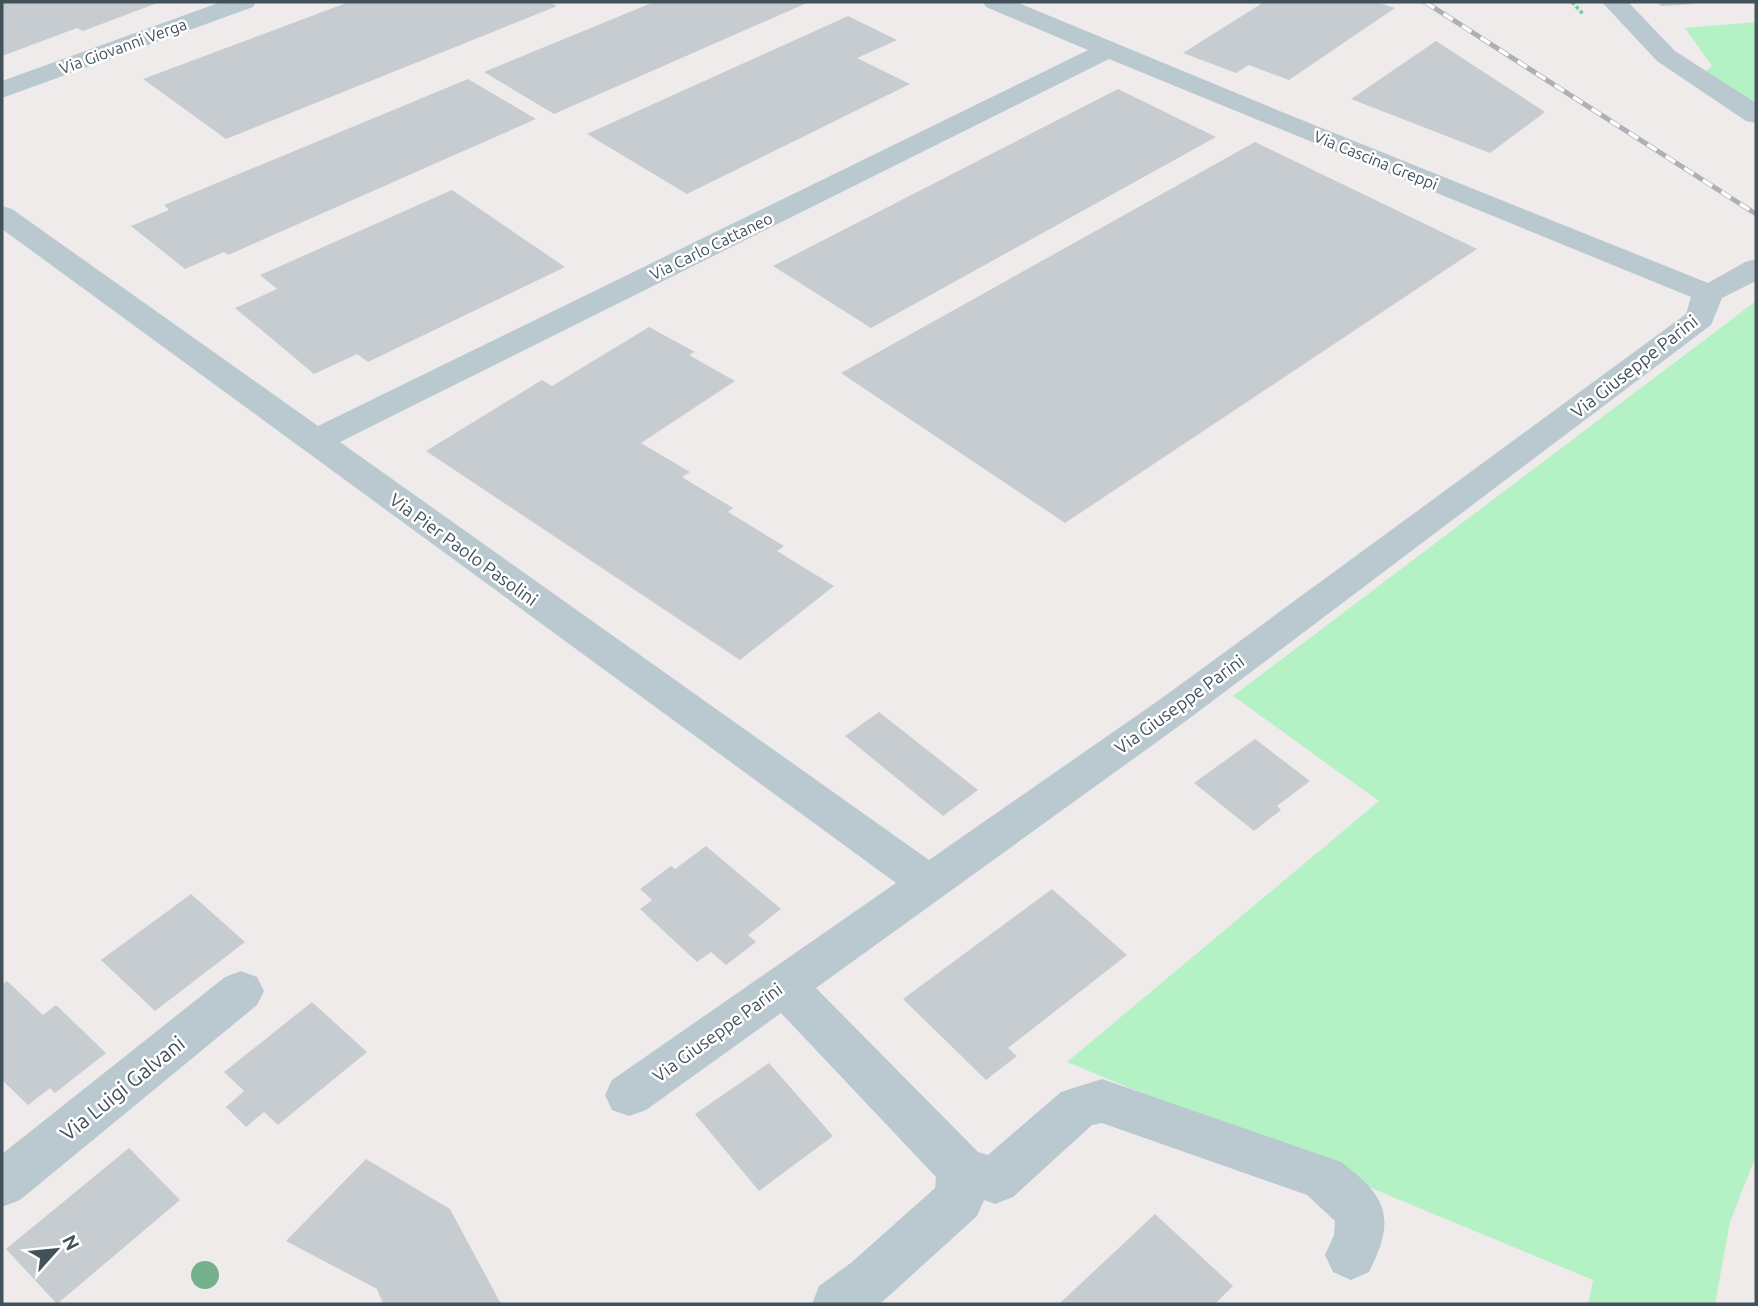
<svg xmlns="http://www.w3.org/2000/svg" width="1758" height="1306" font-family="Ubuntu,sans-serif">
	<style>
		.green { fill: #b4f2c6 }
		.building { fill: #c7ccd1 }
		.lines { fill: none; stroke-linecap: round; stroke-linejoin: round }
		.path { stroke: #69d295; stroke-width: 3.5; stroke-dasharray: 3.5 2.5; stroke-linecap: butt }
		.minor { fill: #bac8d0; fill-rule: evenodd }
		.rail-casing { stroke: #adb1b7; stroke-width: 5 }
		.rail { stroke: #fff; stroke-width: 3.5; stroke-dasharray: 11; stroke-linecap: butt }
		.tree { fill: #73b08b }
		.labels { text-anchor: middle; dominant-baseline: central; stroke-width: 5; stroke-linejoin: round; paint-order: stroke }
		.far-street-label { font-size: 16px; fill: #42515a; stroke: #fff }
		.street-label { font-size: 18px; fill: #42515a; stroke: #fff }
		.near-street-label { font-size: 21px; fill: #42515a; stroke: #fff }
	</style>
	<rect width="100%" height="100%" fill="#efebeb"/>
	<!-- green -->
	<g class="green">
		<polygon points="1756,22 1756,104 1706,71 1712,66 1685,28"/>
		<polygon points="1756,301 1756,1156 1730,1222 1715,1304 1588,1304 1593,1280 1067,1062 1379,801 1233,696"/>
	</g>
	<!-- building -->
	<g class="building">
		<polygon points="2,2 160,2 83,31 77,28 2,56"/>
		<polygon points="349,2 549,2 557,6 226,139 143,79"/>
		<polygon points="654,2 809,2 554,114 484,72"/>
		<polygon points="1264,2 1377,2 1395,8 1289,80 1249,65 1236,73 1183,53"/>
		<polygon points="1657,2 1694,2 1694,4 1661,6"/>
		<polygon points="848,16 897,40 857,58 910,84 687,194 587,134"/>
		<polygon points="1436,41 1545,112 1490,153 1351,99"/>
		<polygon points="468,79 536,119 228,255 224,252 185,269 131,226 169,210 164,205"/>
		<polygon points="1118,89 1216,137 871,328 773,266"/>
		<polygon points="1255,142 1477,249 1065,523 841,373"/>
		<polygon points="452,190 565,267 368,362 357,354 314,374 235,308 277,289 260,275"/>
		<polygon points="649,327 695,352 689,355 735,381 641,443 690,472 682,477 733,508 728,512 784,546 777,551 834,586 740,660 426,451 542,380 552,386"/>
		<polygon points="879,712 978,790 943,816 845,736"/>
		<polygon points="1255,739 1310,781 1277,806 1281,810 1254,831 1194,783"/>
		<polygon points="706,846 781,909 748,935 756,942 726,965 711,952 697,962 640,909 652,900 640,889 671,866 675,869"/>
		<polygon points="1052,889 1127,955 1008,1048 1017,1056 986,1080 903,999"/>
		<polygon points="191,894 245,942 155,1011 101,960"/>
		<polygon points="7,981 43,1015 56,1005 106,1053 55,1093 50,1088 28,1105 2,1080 2,985"/>
		<polygon points="312,1002 367,1052 278,1125 264,1112 246,1127 226,1107 244,1091 224,1072"/>
		<polygon points="769,1063 833,1136 759,1191 695,1114"/>
		<polygon points="129,1148 180,1200 57,1304 6,1249"/>
		<polygon points="366,1159 450,1209 501,1304 383,1304 377,1289 286,1241"/>
		<polygon points="1155,1214 1233,1286 1215,1304 1059,1304"/>
	</g>
	<g class="lines">
		<!-- path -->
		<polyline class="path" points="1572,2 1583,14"/>
		<!-- minor -->
		<g class="minor">
			<polygon points="221,2 256,2 253,7 2,98 2,81"/>
			<path d="M 983,2 L 1016,2 L 1282,112 L 1708,283 L 1745,262 L 1756,259 L 1756,281 L 1722,298 L 1711,325 L 1190,718 L 816,988 L 978,1152 L 988,1155 L 1061,1092 L 1102,1079 L 1341,1162 C 1388,1197 1396,1219 1369,1272 L 1351,1280 L 1333,1272 L 1325,1255 L 1334,1235 L 1335,1221 L 1307,1195 L 1102,1123 L 1092,1125 L 1013,1197 L 995,1204 L 984,1200 L 977,1216 L 880,1304 L 812,1304 L 819,1286 L 852,1262 L 935,1188 L 936,1177 L 781,1013 L 646,1110 L 629,1116 L 612,1110 L 605,1095 L 612,1080 L 896,883 L 2,229 L 2,206 L 12,209 L 318,426 L 1088,50 L 986,7 ZM 1109,59 L 1691,297 L 1686,314 L 1162,698 L 929,860 L 340,442 Z"/>
			<polygon points="1602,2 1628,2 1675,51 1756,103 1756,123 1746,121 1657,61"/>
			<polygon points="241,971 257,977 264,991 257,1005 20,1200 2,1207 2,1154 225,977"/>
		</g>
		<!-- rail casing -->
		<g class="rail-casing">
			<polyline id="rail" points="1425,2 1756,214"/>
		</g>
		<!-- rail -->
		<use href="#rail" class="rail"/>
	</g>
	<!-- trees -->
	<circle class="tree" cx="205" cy="1275" r="14"/>
	<g class="labels">
		<!-- far-street labels -->
		<g class="far-street-label">
			<text transform="translate(123 46) rotate(-20)">Via Giovanni Verga</text>
			<text transform="translate(1376 160) rotate(22)">Via Cascina Greppi</text>
			<text transform="translate(711 246) rotate(-26)">Via Carlo Cattaneo</text>
		</g>
		<!-- street labels -->
		<g class="street-label">
			<text transform="translate(1634 366) rotate(-38)">Via Giuseppe Parini</text>
			<text transform="translate(464 549) rotate(36)">Via Pier Paolo Pasolini</text>
			<text transform="translate(1179 704) rotate(-36)">Via Giuseppe Parini</text>
			<text transform="translate(717 1032) rotate(-36)">Via Giuseppe Parini</text>
		</g>
		<!-- near-street labels -->
		<g class="near-street-label">
			<text transform="translate(122 1088) rotate(-39)">Via Luigi Galvani</text>
		</g>
	</g>
	<!-- border -->
	<rect width="1758" height="1306" fill="none" stroke="#42515a" stroke-width="7"/>
	<!-- north arrow -->
	<g transform="translate(56 1250) rotate(63)" stroke="#ffffff" stroke-width="5" paint-order="stroke">
	<path d="M0-5L12 26L0 18L-12 26Z" fill="#42515a"/>
	<text y="-10" font-size="19" font-weight="bold" text-anchor="middle" fill="#42515a">N</text>
	</g>
</svg>
